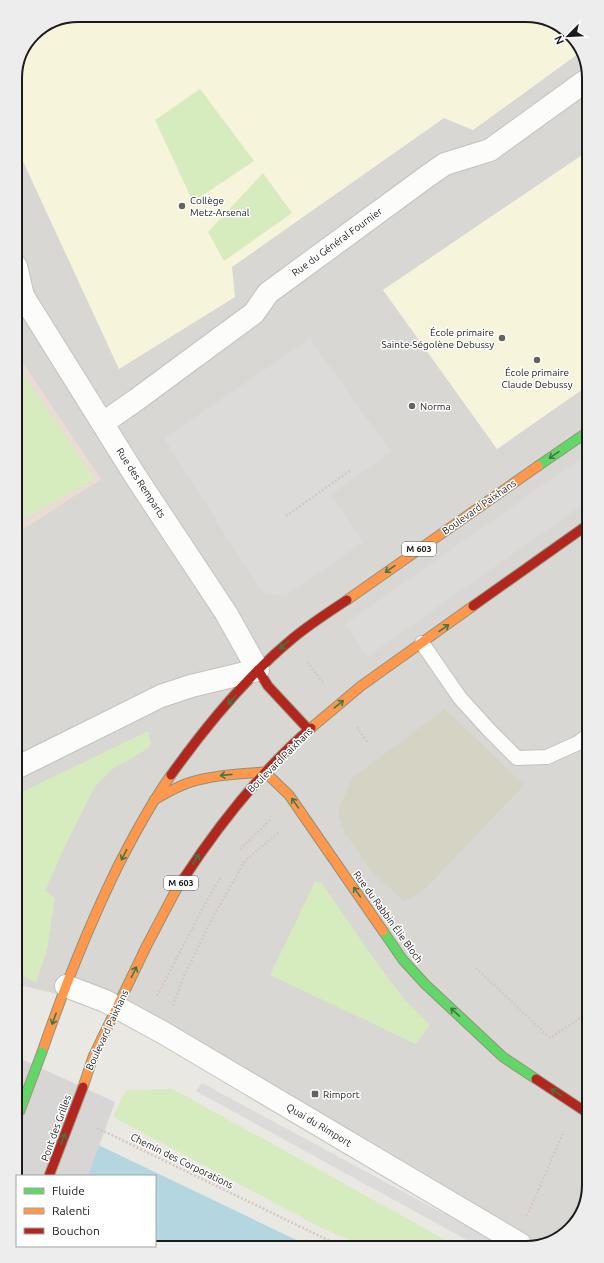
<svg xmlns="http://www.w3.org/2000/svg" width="604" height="1263" font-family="Ubuntu,sans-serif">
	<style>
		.residential { fill: #d9d7d4 }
		.education { fill: #f6f5dc }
		.military { fill: #eadcd5 }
		.construction { fill: #d4d3c4 }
		.grass { fill: #d6ebbe }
		.parking { fill: #dcdbd9 }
		.water { fill: #b3d6e0 }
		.pier { fill: #d7d6d4 }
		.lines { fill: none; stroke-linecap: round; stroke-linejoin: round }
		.lane-casing { stroke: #c2c2bf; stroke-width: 16 }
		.street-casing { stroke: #c2c2bf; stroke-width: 24 }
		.fast-casing { stroke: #91937b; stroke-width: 11 }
		.slow-casing { stroke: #91937b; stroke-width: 11 }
		.jam-casing { stroke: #91937b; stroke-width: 11 }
		.path { stroke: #d6c7c3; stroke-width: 2.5; stroke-dasharray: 2 2; stroke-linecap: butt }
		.lane { stroke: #fcfcfb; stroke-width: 14 }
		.street { stroke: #fcfcfb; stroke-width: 22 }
		.fast { stroke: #63d668; stroke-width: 9 }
		.slow { stroke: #ff974d; stroke-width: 9 }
		.jam { stroke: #b3261e; stroke-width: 9 }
		.fast-bridge-casing { stroke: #a09680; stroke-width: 11; stroke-linecap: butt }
		.jam-bridge-casing { stroke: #a09680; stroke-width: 11; stroke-linecap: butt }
		.fast-bridge { stroke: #63d668; stroke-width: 9 }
		.jam-bridge { stroke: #b3261e; stroke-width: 9 }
		.oneway { stroke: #3f7842 }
		.poi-dot { fill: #636361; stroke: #fff; stroke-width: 1.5 }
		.labels { text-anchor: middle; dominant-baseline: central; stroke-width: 3; stroke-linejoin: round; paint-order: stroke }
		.shield { fill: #fff; stroke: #5f5f5f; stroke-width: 1 }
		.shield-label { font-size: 9px; font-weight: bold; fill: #1b1b1b }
		.poi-label { font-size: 10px; fill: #1b1b1b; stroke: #fff; text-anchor: start }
		.street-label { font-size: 10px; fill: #1b1b1b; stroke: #fff }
		.rim { fill: none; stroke: #1b1b1b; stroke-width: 2 }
	</style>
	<rect width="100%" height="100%" fill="#eae8e2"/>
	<!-- residential -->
	<polygon class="residential" points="78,15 530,15 564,28 584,54 589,1185 578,1220 550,1243 521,1244 117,1008 19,985 17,533 100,479 16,353 15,74 34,33"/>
	<!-- education -->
	<g class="education">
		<polygon points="78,15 530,15 564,28 582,51 473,130 444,118 232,267 235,297 119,369 15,144 15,74 34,33"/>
		<polygon points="585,153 586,387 497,449 383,290"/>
	</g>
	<!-- military -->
	<polygon class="military" points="16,353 101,479 17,533"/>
	<!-- construction -->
	<polygon class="construction" points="445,709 524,785 422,892 404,901 373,873 343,830 338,811 352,778"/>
	<!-- grass -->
	<g class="grass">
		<polygon points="200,89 254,161 193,202 155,120"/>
		<polygon points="263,173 292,213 224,261 208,232"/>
		<polygon points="16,363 95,479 17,522"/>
		<polygon points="148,731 151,746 134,757 115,767 94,788 64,848 45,891 55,898 47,950 36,983 19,973 18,794"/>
		<polygon points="315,882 321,882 377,963 404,999 430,1025 416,1044 270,975"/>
		<polygon points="173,1089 453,1244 361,1245 316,1225 113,1117 126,1090"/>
	</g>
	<!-- parking -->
	<g class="parking">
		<polygon points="310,339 391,452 330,495 363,542 284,596 263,594 164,438"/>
		<polygon points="586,455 586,502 367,657 345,624"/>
		<polygon points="202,1083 500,1244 474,1244 196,1091"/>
	</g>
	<!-- water -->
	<polygon class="water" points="19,1107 309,1246 74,1248 69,1246 155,1246 155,1176 20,1176"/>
	<!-- pier -->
	<polygon class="pier" points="19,1058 115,1102 88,1176 20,1176"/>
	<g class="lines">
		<!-- lane casing -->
		<g class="lane-casing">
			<polyline id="lane" points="422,643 460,698 490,731 517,758 547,757 578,743 587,736"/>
		</g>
		<!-- street casing -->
		<g class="street-casing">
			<g id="street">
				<polyline points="16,266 23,296"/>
				<polyline points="16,289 23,296 136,477 226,613 258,670 191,686 161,696 18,767"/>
				<polyline points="103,423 136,400 254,313 268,293 429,175 445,164 490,150 584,82"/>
				<polyline points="66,986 105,1001 162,1032 520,1244"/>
			</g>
		</g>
		<!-- fast casing -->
		<g class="fast-casing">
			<g id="fast">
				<polyline points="538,466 586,433"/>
				<polyline points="383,931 403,960 425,984 503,1057 536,1079"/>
			</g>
		</g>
		<!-- slow casing -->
		<g class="slow-casing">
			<g id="slow">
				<polyline points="347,600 538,466"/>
				<polyline points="311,728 361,686 473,606"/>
				<path d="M 154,800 C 165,794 176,787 188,783 C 212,775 239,774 265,772 L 289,795 L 383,931"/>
				<path d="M 42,1052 C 64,988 89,925 119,864 C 135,833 151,803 171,775"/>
				<polyline points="83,1087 93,1057 147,945 176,890 184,878"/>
			</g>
		</g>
		<!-- jam casing -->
		<g class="jam-casing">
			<g id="jam">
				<polyline points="473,606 586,526"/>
				<polyline points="258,670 268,686 309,730"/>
				<path d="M 171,775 C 206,726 246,677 292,639 C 310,624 329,612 347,600"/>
				<path d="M 184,878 C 220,823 261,771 311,728"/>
				<polyline points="536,1079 589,1114"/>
			</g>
		</g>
		<!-- path -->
		<g class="path">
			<polyline points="286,516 351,470"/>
			<polyline points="307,662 323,682"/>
			<polyline points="357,727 368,743"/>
			<polyline points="240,849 271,819"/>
			<polyline points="476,968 550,1038 588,1013"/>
			<polyline points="157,996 206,902 221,877"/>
			<polyline points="173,1006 184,976 214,915 245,861 279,832"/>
			<polyline points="97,1128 338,1245"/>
			<polyline points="527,1216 564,1131"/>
		</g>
		<!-- lane -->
		<use href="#lane" class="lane"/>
		<!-- street -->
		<use href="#street" class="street"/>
		<!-- fast -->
		<use href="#fast" class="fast"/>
		<!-- slow -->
		<use href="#slow" class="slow"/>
		<!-- jam -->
		<use href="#jam" class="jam"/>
		<!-- fast-bridge casing -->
		<g class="fast-bridge-casing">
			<polyline id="fast-bridge" points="19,1113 42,1052"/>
		</g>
		<!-- jam-bridge casing -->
		<g class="jam-bridge-casing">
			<polyline id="jam-bridge" points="49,1176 83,1087"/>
		</g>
		<!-- fast-bridge -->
		<use href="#fast-bridge" class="fast-bridge"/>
		<!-- jam-bridge -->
		<use href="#jam-bridge" class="jam-bridge"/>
	</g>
	<!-- one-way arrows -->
	<defs><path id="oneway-shaft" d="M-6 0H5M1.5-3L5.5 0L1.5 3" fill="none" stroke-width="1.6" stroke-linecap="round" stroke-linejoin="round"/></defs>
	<g class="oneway">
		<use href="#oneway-shaft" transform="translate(554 455) rotate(145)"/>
		<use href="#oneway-shaft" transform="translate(390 569) rotate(145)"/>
		<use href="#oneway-shaft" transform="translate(444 628) rotate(-35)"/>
		<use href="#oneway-shaft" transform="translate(284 645) rotate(137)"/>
		<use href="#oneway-shaft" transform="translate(232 700) rotate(131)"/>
		<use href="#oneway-shaft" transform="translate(339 704) rotate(-40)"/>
		<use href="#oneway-shaft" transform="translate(226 775) rotate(174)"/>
		<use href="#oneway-shaft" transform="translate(295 803) rotate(-125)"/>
		<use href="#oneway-shaft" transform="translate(124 855) rotate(117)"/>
		<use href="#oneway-shaft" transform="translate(196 859) rotate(-57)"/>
		<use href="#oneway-shaft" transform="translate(357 892) rotate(-125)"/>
		<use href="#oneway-shaft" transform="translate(134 972) rotate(-64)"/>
		<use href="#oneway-shaft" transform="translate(455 1012) rotate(-137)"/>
		<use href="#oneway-shaft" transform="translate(54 1019) rotate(110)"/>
		<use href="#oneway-shaft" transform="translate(556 1092) rotate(-146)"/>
		<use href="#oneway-shaft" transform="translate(63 1139) rotate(-70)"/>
	</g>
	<!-- markers -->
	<g class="poi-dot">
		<circle cx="182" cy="206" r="4"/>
		<circle cx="502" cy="338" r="4"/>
		<circle cx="537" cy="360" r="4"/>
		<circle cx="412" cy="406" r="4"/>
		<rect x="311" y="1090" width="8" height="8" rx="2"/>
	</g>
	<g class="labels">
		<!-- shield labels -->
		<g class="shield">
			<rect x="402" y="542" width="34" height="14" rx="3"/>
			<rect x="164" y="876" width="34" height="14" rx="3"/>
		</g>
		<g class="shield-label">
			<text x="419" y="549">M 603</text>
			<text x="181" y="883">M 603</text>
		</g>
		<!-- poi labels -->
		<g class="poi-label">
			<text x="190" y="200">Collège<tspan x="190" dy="12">Metz-Arsenal</tspan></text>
			<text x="494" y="332" text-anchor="end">École primaire<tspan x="494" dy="12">Sainte-Ségolène Debussy</tspan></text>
			<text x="537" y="372" text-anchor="middle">École primaire<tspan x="537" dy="12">Claude Debussy</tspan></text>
			<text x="420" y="406">Norma</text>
			<text x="323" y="1094">Rimport</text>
		</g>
		<!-- street labels -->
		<g class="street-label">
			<text transform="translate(337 242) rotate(-36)">Rue du Général Fournier</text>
			<text transform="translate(141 483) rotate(57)">Rue des Remparts</text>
			<text transform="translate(479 507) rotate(-35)">Boulevard Paixhans</text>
			<text transform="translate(280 760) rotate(-45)">Boulevard Paixhans</text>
			<text transform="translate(388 917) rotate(54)">Rue du Rabbin Élie Bloch</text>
			<text transform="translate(107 1030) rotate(-65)">Boulevard Paixhans</text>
			<text transform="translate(319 1125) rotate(31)">Quai du Rimport</text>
			<text transform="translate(56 1128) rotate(-70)">Pont des Grilles</text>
			<text transform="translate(182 1161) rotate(26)">Chemin des Corporations</text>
		</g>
	</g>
	<!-- crop -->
	<path d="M0 0H604V1263H0ZM78 22H526A56 56 0 0 1 582 78V1185A56 56 0 0 1 526 1241H78A56 56 0 0 1 22 1185V78A56 56 0 0 1 78 22Z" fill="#ededed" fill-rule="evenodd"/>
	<path class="rim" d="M78 22H526A56 56 0 0 1 582 78V1185A56 56 0 0 1 526 1241H78A56 56 0 0 1 22 1185V78A56 56 0 0 1 78 22Z"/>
	<!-- legend -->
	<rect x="16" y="1175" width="140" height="72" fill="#ffffff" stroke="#a4a4a4"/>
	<rect x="24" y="1188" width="20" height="6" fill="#63d668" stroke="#a4a4a4"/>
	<text x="52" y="1195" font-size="12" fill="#1b1b1b">Fluide</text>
	<rect x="24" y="1208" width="20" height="6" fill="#ff974d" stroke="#a4a4a4"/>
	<text x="52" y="1215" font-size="12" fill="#1b1b1b">Ralenti</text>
	<rect x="24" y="1228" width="20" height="6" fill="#b3261e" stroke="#a4a4a4"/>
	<text x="52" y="1235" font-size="12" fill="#1b1b1b">Bouchon</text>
	<!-- north arrow -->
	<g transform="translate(568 36) rotate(246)" stroke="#ffffff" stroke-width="3" paint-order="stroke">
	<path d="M0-3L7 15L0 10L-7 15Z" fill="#1b1b1b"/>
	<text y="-6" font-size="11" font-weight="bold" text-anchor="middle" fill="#1b1b1b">N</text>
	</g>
</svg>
